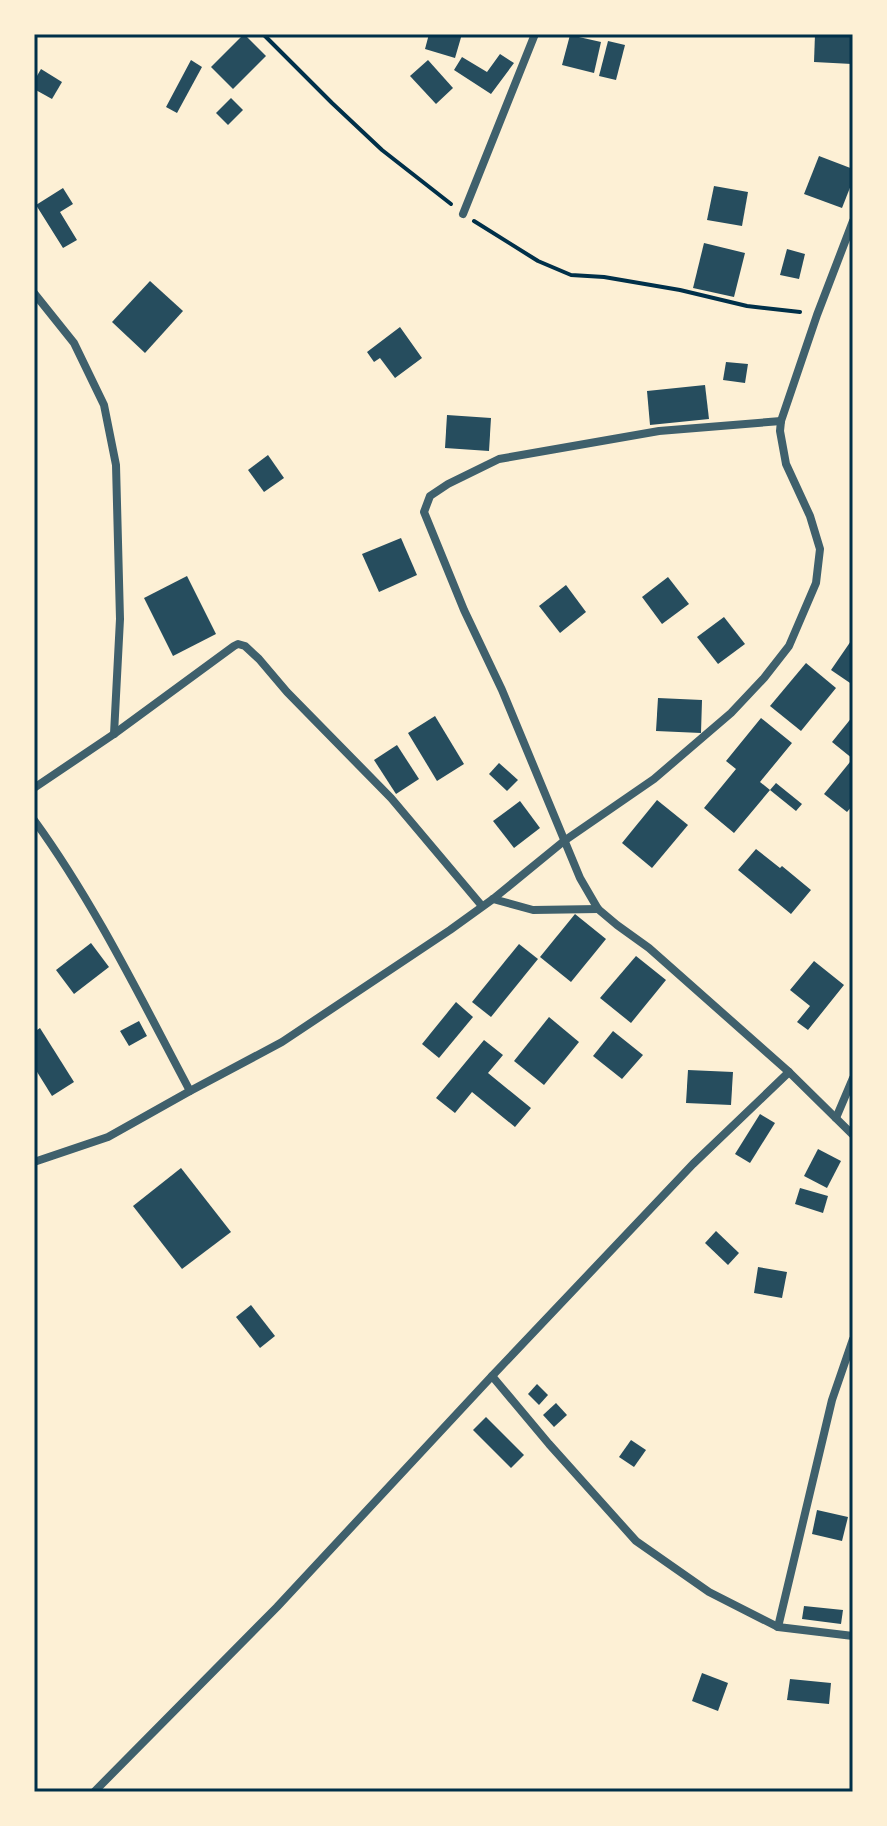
<svg xmlns="http://www.w3.org/2000/svg" width="887" height="1826" font-family="Roboto,sans-serif">
	<style>
		.building { fill: #264d5e }
		.lines { fill: none; stroke-linecap: round; stroke-linejoin: round }
		.path { stroke: #003049; stroke-width: 4 }
		.minor { stroke: #3f606c; stroke-width: 8 }
		.neatline { fill: none; stroke: #003049; stroke-width: 3 }
	</style>
	<rect width="100%" height="100%" fill="#fdf0d5"/>
	<!-- building -->
	<g class="building">
		<polygon points="244,34 266,56 233,89 211,67"/>
		<polygon points="429,34 462,34 455,58 425,49"/>
		<polygon points="815,34 853,34 852,64 814,62"/>
		<polygon points="570,35 601,42 594,73 562,65"/>
		<polygon points="608,41 625,45 616,80 599,76"/>
		<polygon points="500,54 514,63 491,94 454,70 462,57 487,72"/>
		<polygon points="191,60 202,67 177,113 166,107"/>
		<polygon points="428,60 453,88 436,104 410,76"/>
		<polygon points="41,69 62,82 52,99 34,89 34,81"/>
		<polygon points="231,98 243,110 228,125 216,113"/>
		<polygon points="819,156 853,169 853,180 842,208 804,194"/>
		<polygon points="714,186 748,192 742,226 707,220"/>
		<polygon points="63,188 73,204 60,212 77,240 63,248 36,205"/>
		<polygon points="704,243 745,253 734,297 693,288"/>
		<polygon points="787,249 805,254 799,279 780,275"/>
		<polygon points="150,281 183,311 145,353 112,322"/>
		<polygon points="400,327 422,358 395,378 380,358 374,362 367,352"/>
		<polygon points="726,362 748,364 745,383 723,380"/>
		<polygon points="705,385 709,419 650,425 647,391"/>
		<polygon points="447,415 491,418 489,451 445,448"/>
		<polygon points="268,455 284,478 264,492 248,470"/>
		<polygon points="401,538 417,575 379,592 362,554"/>
		<polygon points="187,576 216,634 173,656 144,598"/>
		<polygon points="668,577 689,604 662,624 642,597"/>
		<polygon points="566,585 586,612 560,633 539,606"/>
		<polygon points="724,617 745,644 718,664 697,637"/>
		<polygon points="853,638 853,685 831,670"/>
		<polygon points="806,663 836,688 801,731 770,706"/>
		<polygon points="658,698 702,700 701,733 656,731"/>
		<polygon points="435,716 464,764 437,781 408,733"/>
		<polygon points="853,716 853,759 832,742"/>
		<polygon points="761,718 792,743 760,782 770,790 734,833 704,808 736,769 726,761"/>
		<polygon points="397,745 419,779 396,794 374,760"/>
		<polygon points="850,762 853,765 853,805 847,812 824,794"/>
		<polygon points="499,763 518,780 507,791 489,774"/>
		<polygon points="776,783 802,804 796,811 770,790"/>
		<polygon points="657,800 688,825 652,868 622,843"/>
		<polygon points="520,801 540,828 514,848 493,821"/>
		<polygon points="756,849 780,868 782,866 811,890 791,914 738,870"/>
		<polygon points="575,914 606,939 571,982 540,957"/>
		<polygon points="91,943 109,967 74,994 56,970"/>
		<polygon points="519,944 538,959 491,1017 472,1002"/>
		<polygon points="636,956 666,980 631,1023 600,998"/>
		<polygon points="814,961 844,985 808,1030 797,1022 810,1006 790,990"/>
		<polygon points="456,1002 473,1017 439,1058 422,1044"/>
		<polygon points="549,1017 579,1042 544,1085 514,1061"/>
		<polygon points="139,1021 147,1036 129,1046 120,1031"/>
		<polygon points="40,1028 74,1082 52,1096 34,1067 34,1032"/>
		<polygon points="613,1031 643,1055 622,1079 593,1056"/>
		<polygon points="484,1040 503,1055 488,1073 531,1108 515,1127 472,1092 455,1113 436,1098"/>
		<polygon points="688,1070 733,1072 731,1105 686,1103"/>
		<polygon points="760,1114 775,1123 750,1163 735,1154"/>
		<polygon points="818,1149 841,1161 827,1188 804,1176"/>
		<polygon points="181,1168 231,1232 182,1269 133,1206"/>
		<polygon points="800,1188 828,1196 823,1213 795,1204"/>
		<polygon points="716,1231 739,1253 728,1265 705,1243"/>
		<polygon points="758,1267 787,1272 782,1298 754,1293"/>
		<polygon points="251,1305 275,1336 260,1348 236,1317"/>
		<polygon points="537,1384 548,1395 539,1405 528,1394"/>
		<polygon points="556,1403 567,1415 554,1427 543,1415"/>
		<polygon points="486,1417 524,1455 511,1468 473,1430"/>
		<polygon points="631,1440 646,1450 634,1467 619,1457"/>
		<polygon points="817,1510 848,1517 842,1541 812,1534"/>
		<polygon points="804,1606 843,1610 841,1624 802,1619"/>
		<polygon points="702,1673 728,1683 718,1711 692,1701"/>
		<polygon points="790,1679 831,1683 829,1704 787,1700"/>
	</g>
	<g class="lines">
		<!-- path -->
		<g class="path">
			<polyline points="263,34 332,103 382,150 451,204"/>
			<polyline points="474,221 538,261 571,275 604,277 680,290 747,306 800,312"/>
		</g>
		<!-- minor -->
		<g class="minor">
			<polyline points="463,214 535,34"/>
			<polyline points="34,293 74,343 104,405 116,465 120,619 114,734"/>
			<polyline points="781,421 659,431 499,459 448,484 430,496 424,512 464,610 502,690 580,878 598,909 617,925 649,948 789,1072 853,1135"/>
			<polyline points="34,788 114,734 234,646 238,644 245,646 259,659 287,692 391,798 482,906"/>
			<path d="M 34,820 C 95,904 141,999 190,1091"/>
			<polyline points="493,899 533,910 598,909"/>
			<polyline points="836,1118 853,1078"/>
			<polyline points="34,1162 108,1137 190,1091 282,1042 450,930 493,899 564,841 654,779 731,713 764,678 789,646 816,583 820,549 810,516 786,464 780,431 781,421 817,315 853,221"/>
			<polyline points="492,1376 549,1444 636,1541 709,1592 778,1627 853,1636"/>
			<polyline points="778,1627 832,1400 853,1339"/>
			<polyline points="94,1792 277,1607 492,1376 693,1164 789,1072"/>
		</g>
	</g>
	<!-- border -->
	<rect width="887" height="1826" fill="none" stroke="#fdf0d5" stroke-width="72"/>
	<rect x="36" y="36" width="815" height="1754" class="neatline"/>
</svg>
